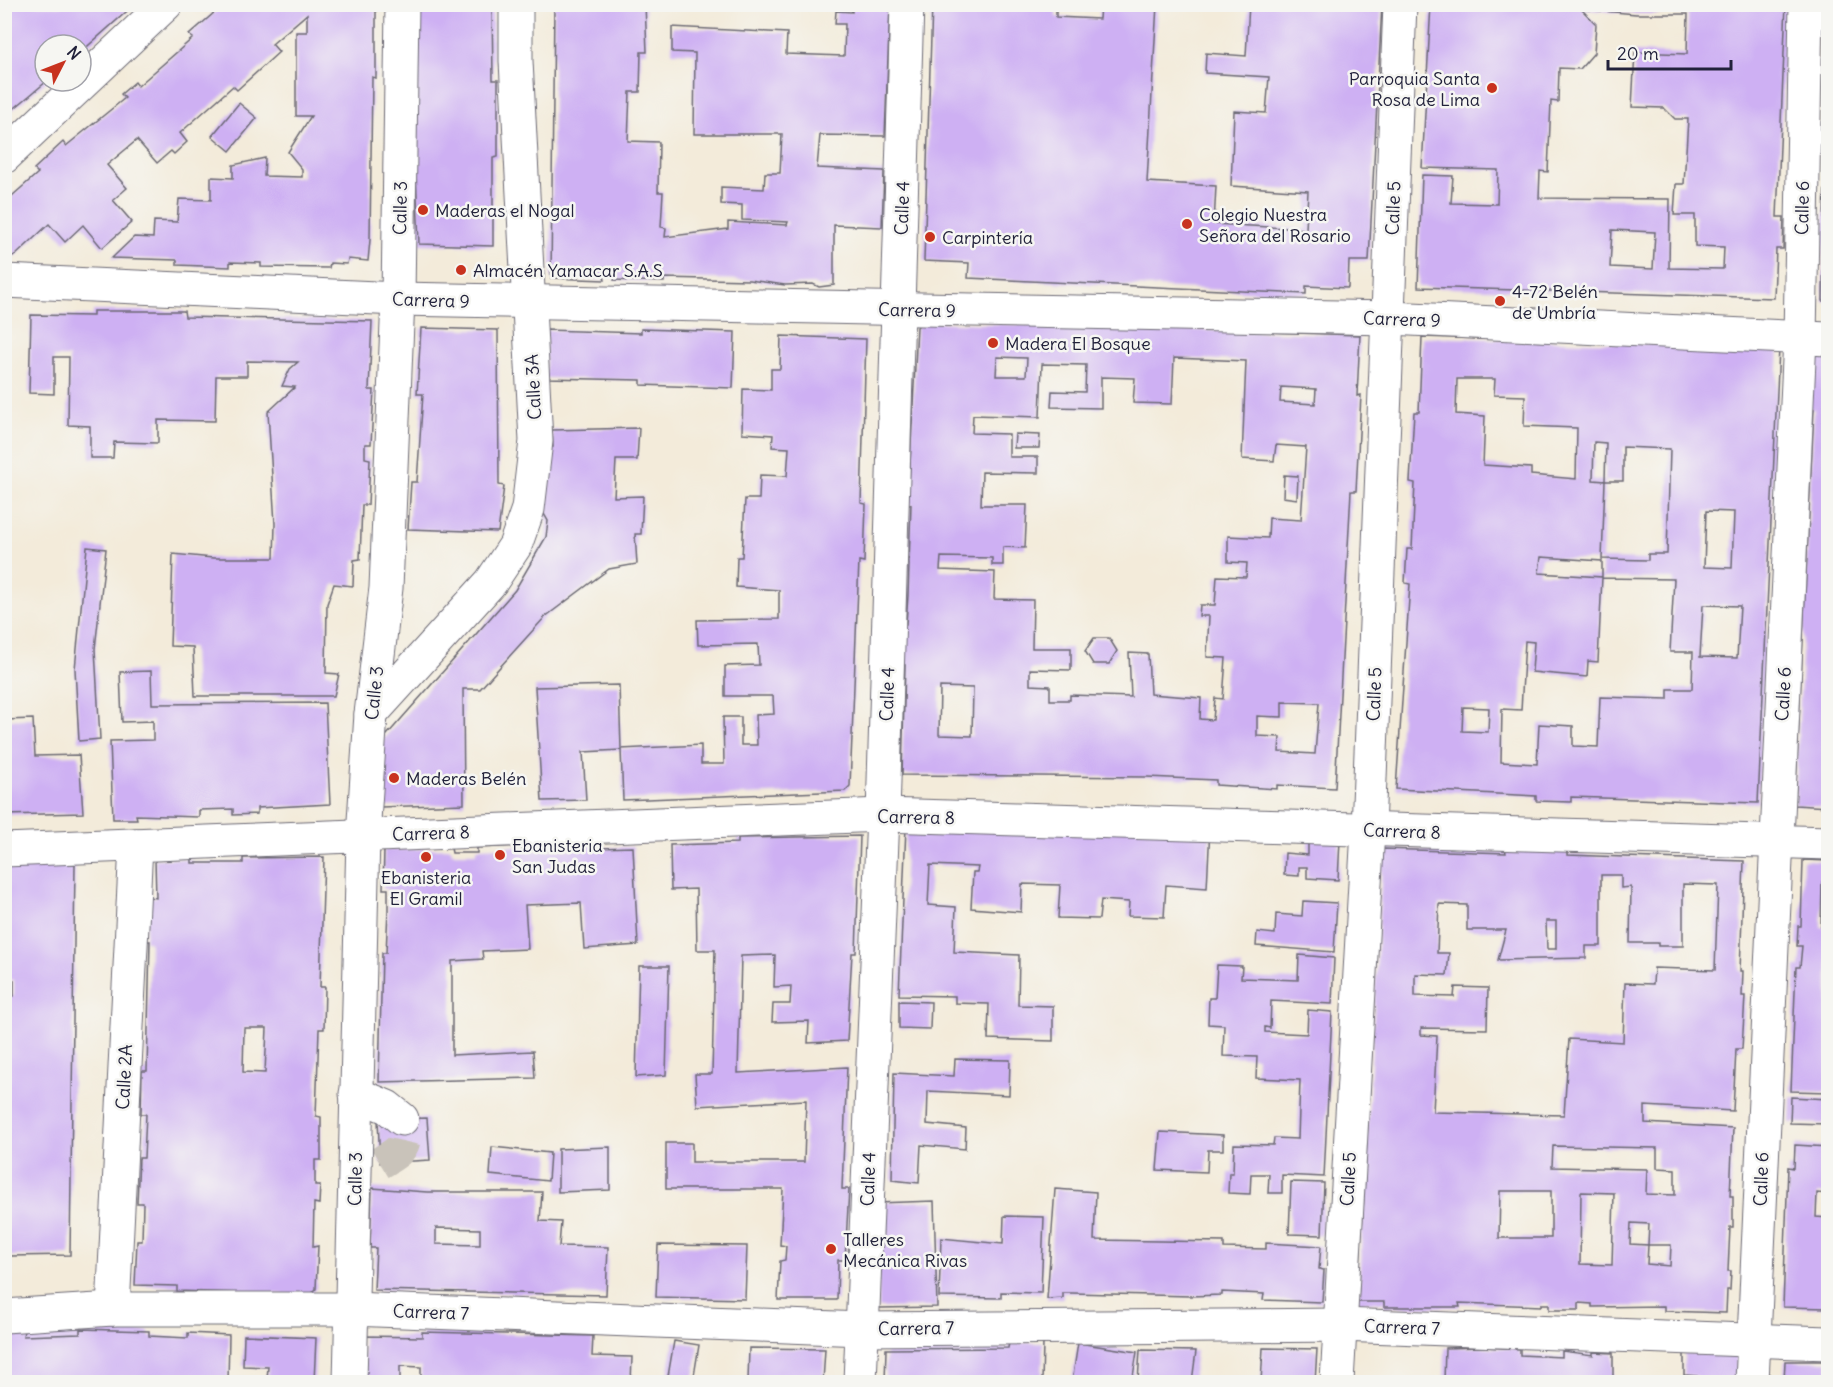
<svg xmlns="http://www.w3.org/2000/svg" width="1833" height="1387" font-family="Delius,sans-serif">
	<style>
		.building { fill: #ceb0f3; fill-rule: evenodd }
		.lines { fill: none; stroke-linecap: round; stroke-linejoin: round }
		.minor-tunnel { stroke: #c9c3ba; stroke-width: 33; stroke-dasharray: 33 16; stroke-linecap: butt }
		.minor-casing { stroke: #6b6873; stroke-width: 35 }
		.major-casing { stroke: #6b6873; stroke-width: 35 }
		.minor { stroke: #fff; stroke-width: 33 }
		.major { stroke: #fff; stroke-width: 33 }
		.poi-dot { fill: #c8321e; stroke: #f6f6f2; stroke-width: 2 }
		.labels { text-anchor: middle; dominant-baseline: central; stroke-width: 5; stroke-linejoin: round; paint-order: stroke }
		.poi-label { font-size: 18px; fill: #22223b; stroke: #f6f6f2; text-anchor: start }
		.street-label { font-size: 18px; fill: #22223b; stroke: #f6f6f2 }
	</style>
	<rect width="100%" height="100%" fill="#f6f6f2"/>
	<filter id="ink" filterUnits="userSpaceOnUse"><feTurbulence type="fractalNoise" baseFrequency=".0167" numOctaves="2"/><feDisplacementMap in="SourceGraphic" scale="12" xChannelSelector="R" yChannelSelector="G"/><feConvolveMatrix kernelMatrix="1 2 1 2 8 2 1 2 1" color-interpolation-filters="sRGB"/></filter>
	<filter id="wash" filterUnits="userSpaceOnUse"><feTurbulence type="fractalNoise" baseFrequency=".008" numOctaves="4" result="noise"/><feDisplacementMap in="SourceGraphic" scale="24" xChannelSelector="R" yChannelSelector="G"/><feGaussianBlur stdDeviation="1.35" result="paint"/><feColorMatrix in="noise" values="0 0 0 0 0 0 0 0 0 0 0 0 0 0 0 0 0 1.4 0 .05"/><feComposite in="paint" operator="in"/></filter>
	<g filter="url(#wash)">
		<rect width="100%" height="100%" fill="#f3ebda"/>
		<g id="blocks">
			<!-- building -->
			<g class="building">
				<polygon points="4,4 57,6 135,4 81,52 81,45 45,45 45,81 47,81 4,117"/>
				<polygon points="224,4 304,4 307,7 307,4 376,4 376,78 372,77 370,240 368,261 348,259 347,264 330,263 329,268 261,267 261,263 230,262 230,267 177,265 177,260 112,258 134,237 153,238 154,221 177,222 179,199 211,200 211,177 233,178 233,165 265,158 264,176 302,177 302,169 288,152 311,116 296,116 296,32 307,32 307,14 272,44 279,52 237,90 233,86 180,133 187,142 174,154 171,151 157,163 137,140 107,165 127,188 113,200 132,222 102,248 83,225 65,242 49,224 15,256 4,254 4,203 38,173 34,169 63,142 66,146 125,98 121,94 135,82 138,86 193,38 189,35"/>
				<polygon points="417,4 492,4 493,80 498,80 498,157 493,158 493,246 419,244 416,172"/>
				<polygon points="554,4 645,4 647,52 641,52 640,92 630,92 628,141 659,142 658,192 663,192 661,227 666,228 665,237 728,229 728,222 787,225 788,222 742,220 742,205 721,204 721,187 764,189 765,173 780,173 782,134 694,134 695,53 672,52 672,27 787,33 786,54 844,56 845,24 835,24 836,11 852,12 852,4 890,4 885,136 820,135 817,168 884,171 882,227 834,225 834,285 819,287 813,284 785,285 749,280 664,278 664,282 614,280 614,276 604,276 605,280 551,278"/>
				<polygon points="932,4 1056,4 1056,17 1099,19 1100,4 1157,4 1147,182 1216,186 1214,224 1306,229 1308,191 1231,186 1234,111 1266,113 1269,77 1205,73 1206,53 1246,56 1249,4 1382,4 1369,261 1349,261 1348,288 1306,286 1306,294 968,278 969,263 924,261"/>
				<path d="M 1431,4 L 1786,4 L 1777,217 L 1784,217 L 1783,249 L 1776,249 L 1774,298 L 1418,287 L 1422,175 L 1453,176 L 1451,203 L 1497,204 L 1498,170 L 1422,168 ZM 1581,9 L 1636,14 L 1688,14 L 1687,54 L 1635,52 L 1632,107 L 1664,108 L 1675,119 L 1688,119 L 1684,184 L 1676,184 L 1674,215 L 1695,215 L 1695,246 L 1724,247 L 1723,269 L 1669,268 L 1670,199 L 1539,198 L 1540,171 L 1548,172 L 1551,101 L 1558,102 L 1559,68 L 1580,69 L 1594,53 L 1596,24 ZM 1612,230 L 1655,232 L 1653,269 L 1610,267 Z"/>
				<polygon points="239,103 257,118 230,151 212,136"/>
				<polygon points="1825,168 1828,169 1828,302 1823,301"/>
				<polygon points="93,311 184,311 185,317 372,321 369,390 374,390 371,444 365,444 365,458 370,459 368,505 362,505 360,559 354,560 353,586 334,584 327,604 326,673 339,674 334,696 195,696 193,647 170,646 173,554 213,558 274,558 275,524 268,412 295,387 282,386 290,369 298,362 247,361 247,376 216,376 215,421 158,420 158,443 114,442 113,458 90,458 90,426 68,425 69,357 54,357 54,394 29,393 31,315 93,316"/>
				<path d="M 922,322 L 1360,335 L 1357,396 L 1361,395 L 1356,491 L 1351,491 L 1335,788 L 1277,785 L 1277,789 L 1216,785 L 1216,780 L 1147,777 L 902,775 L 905,665 L 902,665 L 903,624 L 906,624 L 908,596 L 911,504 L 908,504 L 917,327 ZM 997,357 L 1027,358 L 1026,376 L 996,376 ZM 1174,358 L 1246,361 L 1242,459 L 1274,461 L 1276,445 L 1306,447 L 1301,520 L 1269,518 L 1268,538 L 1228,536 L 1228,562 L 1247,563 L 1246,577 L 1217,576 L 1215,605 L 1200,605 L 1199,616 L 1209,616 L 1207,657 L 1226,658 L 1223,699 L 1215,698 L 1213,720 L 1200,719 L 1201,698 L 1150,694 L 1148,654 L 1129,653 L 1131,697 L 1070,695 L 1070,700 L 1050,700 L 1050,686 L 1030,685 L 1030,669 L 1071,670 L 1071,648 L 1032,648 L 1033,600 L 994,599 L 995,572 L 940,570 L 941,557 L 992,558 L 992,565 L 1003,565 L 1003,547 L 1025,548 L 1027,505 L 981,505 L 982,472 L 1038,473 L 1038,457 L 1009,457 L 1009,434 L 972,433 L 973,415 L 1040,417 L 1042,364 L 1086,365 L 1085,392 L 1052,391 L 1051,407 L 1101,408 L 1101,377 L 1135,378 L 1133,403 L 1172,404 ZM 1281,387 L 1316,389 L 1315,404 L 1280,402 ZM 940,687 L 973,688 L 972,736 L 939,735 ZM 1282,702 L 1319,703 L 1315,754 L 1279,752 L 1280,737 L 1257,736 L 1257,716 L 1282,717 Z"/>
				<polygon points="421,328 498,330 499,485 504,486 498,532 408,529 411,482 417,482 423,394 417,394"/>
				<polygon points="641,329 735,332 733,388 641,385 641,380 546,378 546,330 641,333"/>
				<polygon points="781,336 866,339 861,503 866,504 864,562 859,561 850,786 845,791 623,800 621,750 583,752 586,800 542,801 535,687 619,685 621,749 701,745 701,764 724,764 723,717 741,717 741,745 757,745 756,715 774,714 773,696 725,696 725,666 759,665 758,644 698,645 697,620 779,619 779,590 736,587 737,557 742,557 745,499 759,499 760,475 787,476 789,448 772,447 773,435 742,433 743,389 771,390 771,369 780,369"/>
				<path d="M 1422,337 L 1779,348 L 1758,803 L 1571,797 L 1571,802 L 1536,801 L 1536,796 L 1396,789 L 1410,584 L 1405,583 L 1407,549 L 1412,549 L 1415,483 L 1410,482 L 1414,412 L 1419,412 ZM 1457,379 L 1495,379 L 1494,395 L 1525,396 L 1524,426 L 1577,428 L 1576,479 L 1531,475 L 1531,468 L 1483,465 L 1485,416 L 1456,414 ZM 1594,442 L 1606,443 L 1605,481 L 1623,481 L 1623,447 L 1670,449 L 1667,554 L 1648,554 L 1648,560 L 1602,559 L 1605,481 L 1593,480 ZM 1706,511 L 1734,512 L 1732,568 L 1704,567 ZM 1541,557 L 1602,561 L 1602,578 L 1674,579 L 1670,652 L 1693,652 L 1692,689 L 1668,689 L 1668,699 L 1600,697 L 1598,747 L 1573,746 L 1573,726 L 1539,724 L 1537,764 L 1501,762 L 1502,709 L 1521,710 L 1525,641 L 1534,642 L 1532,672 L 1587,677 L 1588,661 L 1598,662 L 1602,577 L 1539,573 ZM 1703,605 L 1740,606 L 1737,658 L 1700,657 ZM 1463,707 L 1489,708 L 1488,732 L 1462,731 Z"/>
				<polygon points="1815,348 1828,349 1828,807 1795,805 1814,409 1809,410"/>
				<polygon points="639,428 637,460 616,460 614,497 643,496 641,534 635,534 637,564 609,569 545,617 480,689 463,689 464,804 381,807 379,744 515,590 546,537 548,521 543,512 546,447 553,447 552,430"/>
				<polygon points="1015,434 1040,435 1039,448 1014,448"/>
				<polygon points="1284,475 1298,476 1297,499 1283,497"/>
				<polygon points="87,547 106,549 95,649 100,739 79,741 75,669"/>
				<polygon points="1094,638 1109,638 1117,651 1109,664 1093,664 1085,651"/>
				<polygon points="151,671 152,704 325,703 330,804 257,808 257,814 233,815 233,809 199,810 199,817 136,815 137,819 113,819 110,741 153,740 153,721 122,722 120,672"/>
				<polygon points="33,719 35,756 79,755 83,813 4,815 5,720"/>
				<polygon points="906,827 1210,828 1207,888 1166,885 1164,917 1128,916 1129,902 1101,900 1099,919 1058,918 1060,885 1022,884 1021,912 971,908 973,872 977,872 978,867 930,865 928,905 956,907 954,952 1019,955 1018,1005 1053,1006 1053,1041 988,1039 989,1004 955,1003 955,996 899,995"/>
				<polygon points="860,836 856,953 852,953 847,1041 808,1043 809,1021 772,1022 773,1004 790,1004 791,986 774,987 775,955 741,956 738,1073 847,1067 842,1189 849,1189 845,1260 838,1260 837,1300 778,1300 780,1261 785,1260 786,1246 780,1245 783,1189 666,1189 666,1143 692,1143 692,1162 804,1162 806,1100 697,1106 695,1074 712,1074 715,950 697,950 696,889 671,890 670,845 738,843 738,838"/>
				<polygon points="1308,839 1340,840 1338,880 1307,878 1307,867 1299,867 1299,876 1284,875 1285,853 1308,855"/>
				<polygon points="597,843 600,843 599,848 633,847 638,945 584,949 581,903 525,905 528,949 482,951 483,959 452,961 452,1055 533,1051 535,1078 379,1082 382,953 386,953 388,910 388,889 383,889 384,850 451,848 452,853 477,853 477,848 522,846 522,851 578,849 578,844"/>
				<path d="M 1505,847 L 1567,849 L 1567,855 L 1744,861 L 1740,971 L 1743,971 L 1742,996 L 1745,996 L 1742,1049 L 1736,1049 L 1733,1111 L 1645,1106 L 1645,1123 L 1733,1128 L 1730,1196 L 1733,1196 L 1733,1227 L 1730,1227 L 1728,1271 L 1731,1271 L 1730,1290 L 1727,1290 L 1726,1313 L 1664,1311 L 1664,1306 L 1592,1307 L 1592,1304 L 1579,1303 L 1579,1310 L 1549,1310 L 1549,1304 L 1541,1304 L 1541,1306 L 1459,1303 L 1460,1307 L 1384,1307 L 1384,1302 L 1358,1302 L 1383,849 L 1506,853 ZM 1601,875 L 1621,875 L 1621,888 L 1631,887 L 1630,943 L 1658,943 L 1658,946 L 1683,946 L 1683,884 L 1718,885 L 1715,970 L 1654,968 L 1653,984 L 1625,983 L 1623,1042 L 1569,1039 L 1564,1115 L 1433,1112 L 1437,1036 L 1421,1035 L 1421,1028 L 1487,1029 L 1488,988 L 1455,987 L 1454,997 L 1415,996 L 1415,974 L 1447,975 L 1449,953 L 1437,953 L 1439,904 L 1467,905 L 1467,930 L 1506,930 L 1498,960 L 1586,958 L 1586,946 L 1601,946 ZM 1546,921 L 1556,921 L 1556,949 L 1547,949 ZM 1553,1146 L 1657,1148 L 1657,1168 L 1675,1169 L 1675,1195 L 1646,1194 L 1647,1169 L 1552,1167 ZM 1500,1191 L 1551,1191 L 1551,1238 L 1499,1238 ZM 1581,1192 L 1614,1193 L 1612,1265 L 1580,1264 ZM 1631,1223 L 1649,1224 L 1648,1245 L 1671,1245 L 1670,1266 L 1647,1264 L 1648,1245 L 1630,1244 Z"/>
				<path d="M 324,857 L 320,987 L 325,987 L 324,1029 L 319,1029 L 316,1116 L 321,1117 L 321,1160 L 315,1160 L 315,1185 L 320,1185 L 319,1204 L 314,1203 L 313,1247 L 318,1246 L 316,1289 L 310,1295 L 177,1291 L 177,1286 L 135,1285 L 137,1241 L 142,1241 L 143,1203 L 137,1203 L 139,1158 L 144,1158 L 146,1114 L 141,1114 L 142,1071 L 147,1071 L 150,941 L 145,941 L 149,897 L 156,898 L 155,859 L 192,859 L 192,863 L 243,863 L 243,858 ZM 244,1028 L 267,1028 L 265,1073 L 243,1072 Z"/>
				<polygon points="1803,860 1828,861 1828,882 1822,882 1821,927 1828,928 1828,1092 1791,1091 1796,967 1800,967 1802,946 1797,946 1798,926 1801,926"/>
				<polygon points="4,863 75,864 70,1255 10,1256 10,1262 4,1262 4,996 14,996 14,980 4,979"/>
				<polygon points="1303,901 1337,903 1334,952 1256,946 1257,932 1275,934 1276,914 1302,916"/>
				<polygon points="1299,955 1334,958 1332,1004 1271,1001 1270,1028 1265,1027 1265,1032 1307,1034 1308,1010 1332,1012 1324,1177 1282,1175 1282,1193 1268,1193 1269,1174 1251,1174 1250,1194 1228,1193 1229,1173 1233,1173 1234,1144 1273,1145 1274,1138 1298,1139 1300,1080 1256,1078 1257,1057 1223,1056 1224,1025 1208,1024 1209,998 1215,998 1217,965 1242,966 1241,978 1298,980"/>
				<polygon points="639,966 669,966 666,1075 636,1077"/>
				<polygon points="899,1001 931,1002 930,1029 899,1028"/>
				<polygon points="955,1059 1010,1060 1009,1095 928,1091 927,1124 966,1128 965,1149 921,1145 919,1183 892,1180 894,1073 954,1076"/>
				<polygon points="1791,1097 1828,1099 1828,1124 1790,1123"/>
				<polygon points="427,1118 430,1160 380,1163 378,1120"/>
				<polygon points="1160,1132 1223,1135 1223,1150 1208,1150 1207,1172 1157,1170"/>
				<polygon points="1795,1145 1828,1147 1828,1194 1817,1193 1816,1217 1828,1218 1828,1308 1783,1307 1788,1167 1794,1168"/>
				<polygon points="492,1147 550,1153 548,1181 490,1175"/>
				<polygon points="610,1147 610,1190 558,1192 558,1149"/>
				<polygon points="1291,1182 1324,1183 1322,1235 1289,1234"/>
				<path d="M 372,1188 L 427,1192 L 542,1192 L 540,1221 L 561,1222 L 559,1246 L 608,1247 L 606,1295 L 374,1290 L 376,1248 L 370,1248 ZM 436,1228 L 480,1229 L 480,1245 L 436,1244 Z"/>
				<polygon points="1055,1189 1096,1192 1094,1240 1224,1242 1224,1248 1266,1249 1266,1243 1321,1246 1319,1269 1324,1270 1322,1302 1263,1300 1264,1294 1222,1292 1222,1295 1190,1296 1072,1293 1063,1293 1063,1298 1047,1299"/>
				<polygon points="934,1201 937,1307 879,1308 877,1203"/>
				<polygon points="1004,1216 1044,1217 1041,1293 1001,1292 1001,1298 939,1297 941,1238 1003,1244"/>
				<polygon points="658,1245 747,1246 745,1299 656,1297"/>
				<polygon points="80,1329 149,1331 149,1336 188,1338 188,1333 229,1335 228,1382 4,1382 4,1332 24,1331 23,1336 80,1334"/>
				<polygon points="422,1332 593,1336 592,1356 632,1357 631,1382 421,1382 421,1367 400,1366 400,1382 365,1382 363,1336 422,1337"/>
				<polygon points="244,1335 316,1338 314,1382 240,1382 240,1378 267,1379 268,1367 243,1366"/>
				<polygon points="674,1341 699,1345 693,1382 667,1382"/>
				<polygon points="1009,1343 1043,1343 1042,1382 885,1382 886,1349 1008,1348"/>
				<polygon points="1078,1343 1137,1352 1132,1382 1072,1382"/>
				<polygon points="1483,1347 1520,1349 1520,1355 1562,1357 1562,1351 1593,1355 1593,1352 1613,1353 1613,1382 1444,1382 1445,1348"/>
				<polygon points="749,1348 825,1349 823,1382 748,1382"/>
				<polygon points="1263,1348 1317,1349 1315,1382 1261,1382"/>
				<polygon points="1140,1350 1196,1351 1192,1382 1138,1382"/>
				<polygon points="1684,1353 1738,1355 1737,1382 1697,1382 1697,1376 1684,1375"/>
				<polygon points="1785,1361 1828,1361 1828,1381 1784,1382"/>
			</g>
		</g>
	</g>
	<g filter="url(#ink)">
		<use href="#blocks" fill-opacity="0" stroke="#6b6873" stroke-width="1.5"/>
		<g class="lines">
			<!-- minor-tunnel -->
			<path class="minor-tunnel" d="M 380,1163 C 403,1149 408,1147 402,1119"/>
			<!-- minor casing -->
			<g class="minor-casing">
				<g id="minor">
					<polyline points="4,281 398,299 1390,318 1828,339"/>
					<polyline points="371,714 491,582 515,546 528,509 536,441 516,61 516,4"/>
					<polyline points="4,850 883,815 1828,843"/>
					<polyline points="356,1094 387,1107 402,1119"/>
					<polyline points="113,1309 136,845"/>
					<polyline points="4,1316 113,1309 351,1309 862,1329 1340,1325 1828,1343"/>
					<polyline points="350,1382 363,836 371,714 386,588 398,299 402,4"/>
					<polyline points="860,1382 883,815 907,4"/>
					<polyline points="1337,1382 1368,830 1400,4"/>
					<polyline points="1752,1382 1800,338 1806,4"/>
				</g>
			</g>
			<!-- major casing -->
			<g class="major-casing">
				<polyline id="major" points="4,157 166,4"/>
			</g>
			<!-- minor -->
			<use href="#minor" class="minor"/>
			<!-- major -->
			<use href="#major" class="major"/>
		</g>
	</g>
	<!-- markers -->
	<g class="poi-dot">
		<circle cx="1492" cy="88" r="6"/>
		<circle cx="423" cy="210" r="6"/>
		<circle cx="1187" cy="224" r="6"/>
		<circle cx="930" cy="237" r="6"/>
		<circle cx="461" cy="270" r="6"/>
		<circle cx="1500" cy="301" r="6"/>
		<circle cx="993" cy="343" r="6"/>
		<circle cx="394" cy="778" r="6"/>
		<circle cx="500" cy="855" r="6"/>
		<circle cx="426" cy="857" r="6"/>
		<circle cx="831" cy="1249" r="6"/>
	</g>
	<g class="labels">
		<!-- poi labels -->
		<g class="poi-label">
			<text x="1480" y="78" text-anchor="end">Parroquia Santa<tspan x="1480" dy="21">Rosa de Lima</tspan></text>
			<text x="435" y="210">Maderas el Nogal</text>
			<text x="1199" y="214">Colegio Nuestra<tspan x="1199" dy="21">Señora del Rosario</tspan></text>
			<text x="942" y="237">Carpintería</text>
			<text x="473" y="270">Almacén Yamacar S.A.S</text>
			<text x="1512" y="291">4-72 Belén<tspan x="1512" dy="21">de Umbría</tspan></text>
			<text x="1005" y="343">Madera El Bosque</text>
			<text x="406" y="778">Maderas Belén</text>
			<text x="512" y="845">Ebanisteria<tspan x="512" dy="21">San Judas</tspan></text>
			<text x="426" y="877" text-anchor="middle">Ebanisteria<tspan x="426" dy="21">El Gramil</tspan></text>
			<text x="843" y="1239">Talleres<tspan x="843" dy="21">Mecánica Rivas</tspan></text>
		</g>
		<!-- street labels -->
		<g class="street-label">
			<text transform="translate(400 208) rotate(-89)">Calle 3</text>
			<text transform="translate(902 208) rotate(-88)">Calle 4</text>
			<text transform="translate(1393 208) rotate(-88)">Calle 5</text>
			<text transform="translate(1802 208) rotate(-89)">Calle 6</text>
			<text transform="translate(431 300) rotate(2)">Carrera 9</text>
			<text transform="translate(917 310) rotate(1)">Carrera 9</text>
			<text transform="translate(1402 319) rotate(2)">Carrera 9</text>
			<text transform="translate(533 387) rotate(-93)">Calle 3A</text>
			<text transform="translate(374 693) rotate(-84)">Calle 3</text>
			<text transform="translate(887 694) rotate(-88)">Calle 4</text>
			<text transform="translate(1374 694) rotate(-88)">Calle 5</text>
			<text transform="translate(1783 694) rotate(-87)">Calle 6</text>
			<text transform="translate(916 817) rotate(1)">Carrera 8</text>
			<text transform="translate(1402 831) rotate(2)">Carrera 8</text>
			<text transform="translate(431 833) rotate(-2)">Carrera 8</text>
			<text transform="translate(124 1077) rotate(-87)">Calle 2A</text>
			<text transform="translate(355 1179) rotate(-89)">Calle 3</text>
			<text transform="translate(868 1179) rotate(-88)">Calle 4</text>
			<text transform="translate(1348 1179) rotate(-87)">Calle 5</text>
			<text transform="translate(1761 1179) rotate(-88)">Calle 6</text>
			<text transform="translate(431 1312) rotate(2)">Carrera 7</text>
			<text transform="translate(1402 1327) rotate(2)">Carrera 7</text>
			<text transform="translate(916 1328) rotate(-1)">Carrera 7</text>
		</g>
	</g>
	<!-- margin -->
	<rect width="1833" height="1387" fill="none" stroke="#f6f6f2" stroke-width="24"/>
	<!-- north arrow -->
	<g transform="translate(63 63) rotate(48)"><circle r="28" fill="#f6f6f2" stroke="#a1a1a9" stroke-width="1.5"/>
	<path d="M0-4.5L10 22L0 15L-10 22Z" fill="#c8321e"/>
	<text y="-9" font-size="16" font-weight="bold" text-anchor="middle" fill="#22223b">N</text>
	</g>
	<!-- scale -->
	<path d="M1608 60v9h123v-9" fill="none" stroke="#22223b" stroke-width="3"/>
	<text x="1617" y="60" font-size="18" fill="#22223b" stroke="#f6f6f2" stroke-width="4.5" paint-order="stroke">20 m</text>
</svg>
